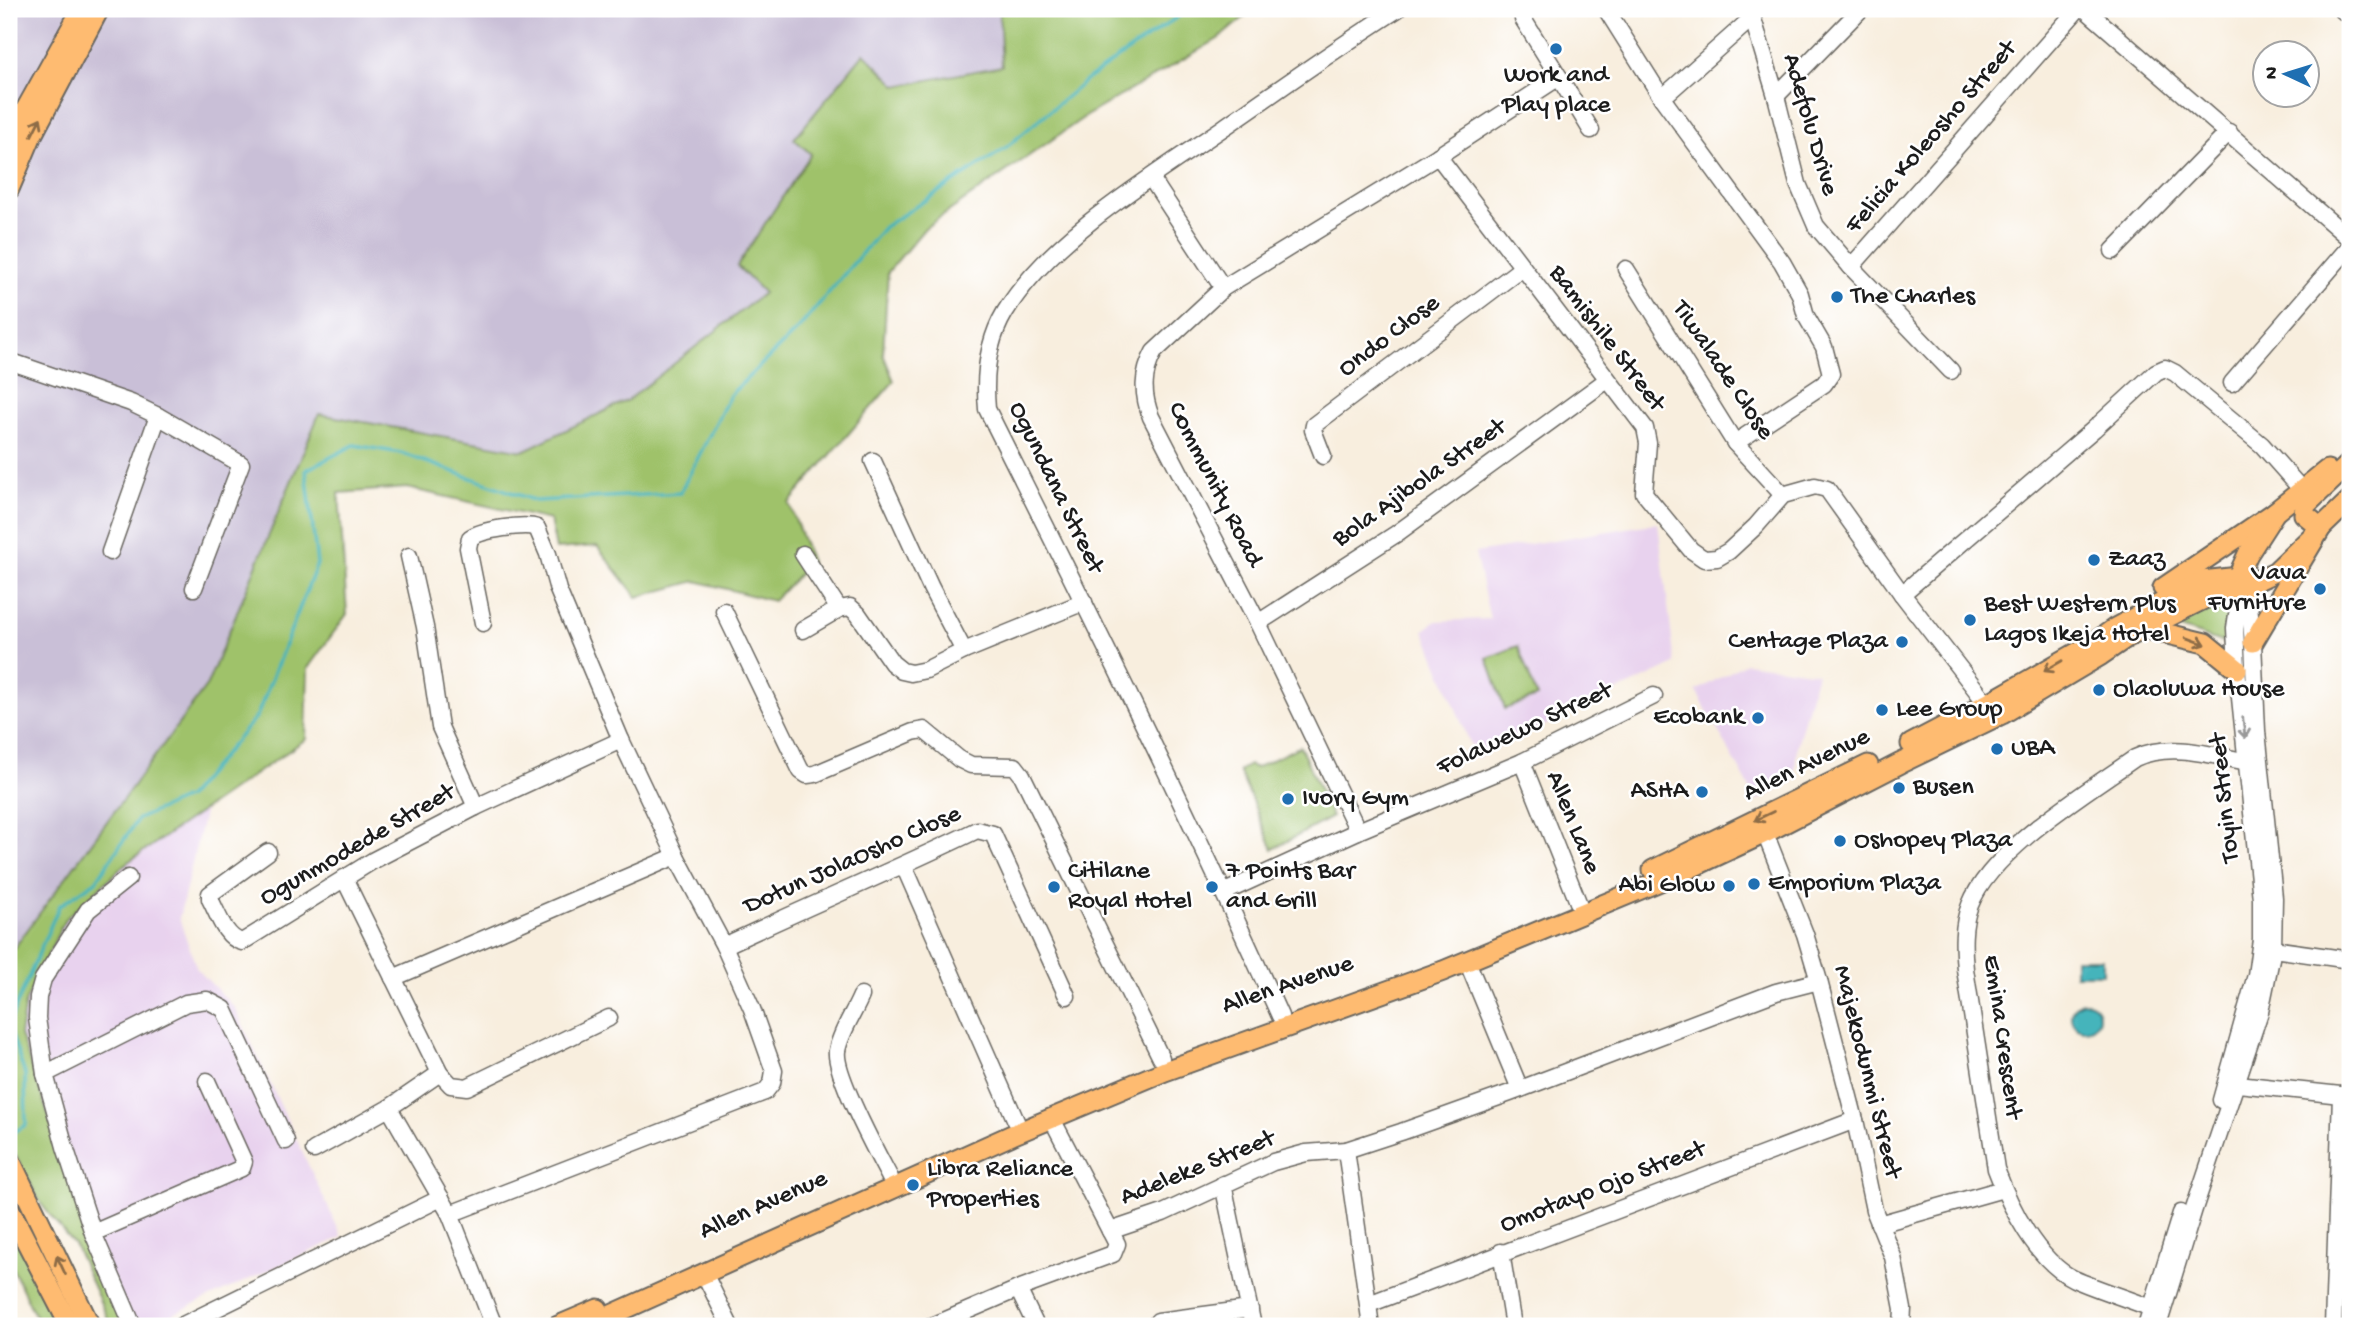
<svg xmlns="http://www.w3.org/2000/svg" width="2359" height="1335" font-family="'Gochi Hand',sans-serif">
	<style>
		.built { fill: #e8d2ee }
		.industrial { fill: #c9bfd7 }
		.green { fill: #9fc26b; stroke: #5e6f44; stroke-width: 2 }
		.water { fill: #44b4bb; stroke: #30686c; stroke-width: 2 }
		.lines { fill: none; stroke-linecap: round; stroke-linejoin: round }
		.stream { stroke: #44b4bb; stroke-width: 3.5 }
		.minor-casing { stroke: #696660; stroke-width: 19 }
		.major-casing { stroke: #696660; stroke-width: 23 }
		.minor { stroke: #fff; stroke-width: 16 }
		.major { stroke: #febb71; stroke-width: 19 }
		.oneway { stroke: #8d6c46 }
		.oneway2 { stroke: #999 }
		.poi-dot { fill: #1f6fb2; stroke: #fff; stroke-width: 2.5 }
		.labels { text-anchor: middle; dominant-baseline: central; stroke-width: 5; stroke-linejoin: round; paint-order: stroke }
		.poi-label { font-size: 26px; fill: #1c1c1c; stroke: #fff; text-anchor: start }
		.street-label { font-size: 26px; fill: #1c1c1c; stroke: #fff }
	</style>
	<rect width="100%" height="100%" fill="#fff"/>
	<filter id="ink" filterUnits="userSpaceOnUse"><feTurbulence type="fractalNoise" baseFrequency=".0143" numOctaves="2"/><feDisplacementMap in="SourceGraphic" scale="14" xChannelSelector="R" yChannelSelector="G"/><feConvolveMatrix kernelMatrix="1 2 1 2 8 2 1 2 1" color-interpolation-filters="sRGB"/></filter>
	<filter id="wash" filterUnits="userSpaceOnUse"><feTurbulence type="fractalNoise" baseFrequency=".00686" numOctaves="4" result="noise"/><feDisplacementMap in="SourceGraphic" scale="28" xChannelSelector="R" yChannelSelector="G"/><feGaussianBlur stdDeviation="1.57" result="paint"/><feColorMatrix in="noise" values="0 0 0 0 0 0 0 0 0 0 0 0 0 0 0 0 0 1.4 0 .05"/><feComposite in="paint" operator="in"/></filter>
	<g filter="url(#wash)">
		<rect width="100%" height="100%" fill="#f8eede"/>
		<!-- built -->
		<g class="built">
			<polygon points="1658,523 1675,664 1476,758 1424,630 1436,621 1490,619 1475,553"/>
			<polygon points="1746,663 1817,673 1797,745 1794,781 1757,801 1696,691"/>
			<polygon points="205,809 179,918 197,969 235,1008 342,1237 147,1326 128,1326 95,1246 20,1035 25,1003 65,919 128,862"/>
		</g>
		<!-- industrial -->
		<polygon class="industrial" points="9,9 999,9 1002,66 896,86 863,54 795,139 811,153 737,266 764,293 628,400 522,451 318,414 207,685 9,955 9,220 19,191 9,179"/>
		<!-- green -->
		<g class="green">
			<polygon points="999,9 1078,9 1083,14 1093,9 1254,9 1218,39 1086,116 925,228 888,272 883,354 894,381 789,503 811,562 773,601 696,581 637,597 597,546 556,549 550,520 407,488 339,493 347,614 308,668 306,739 128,862 65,919 25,1003 20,1035 95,1246 128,1326 111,1326 75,1246 41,1204 9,1143 9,955 207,685 319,414 523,451 628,400 764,293 737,266 811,154 794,139 864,53 897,86 1002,66"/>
			<polygon points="2235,594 2230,645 2177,627 2176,623"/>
			<polygon points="1518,646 1537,697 1505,709 1487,658"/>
			<polygon points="1300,746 1332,817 1273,849 1239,771 1249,765 1256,768"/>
			<path d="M 9,1220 C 28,1255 40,1292 61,1326 L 40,1326 L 9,1261 Z"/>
		</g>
		<!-- water -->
		<g class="water">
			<rect x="2075" y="959" width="28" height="15"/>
			<circle cx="2085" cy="1016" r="14"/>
		</g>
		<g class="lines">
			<!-- stream -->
			<g class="stream">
				<polyline points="9,1023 59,906 96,881 138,819 188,797 257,716 317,564 306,470 354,445 401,453 536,501 680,493 730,395 798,329 884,227 1003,150 1089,78 1189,9"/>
				<polyline points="9,1028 25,1074 26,1125 9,1135"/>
			</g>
		</g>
	</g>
	<g filter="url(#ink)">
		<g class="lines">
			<!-- minor casing -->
			<g class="minor-casing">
				<g id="minor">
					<polyline points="1606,9 1662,98 1782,262 1800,294 1806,316 1824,347 1831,374 1824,384 1735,443"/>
					<polyline points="1750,9 1776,96 1798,184 1816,226 1851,267 1951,371"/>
					<polyline points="2085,9 2350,239"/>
					<polyline points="2341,9 2350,17"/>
					<polyline points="1523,19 1559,77"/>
					<polyline points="1776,96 1861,9"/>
					<polyline points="1662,98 1752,18"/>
					<polyline points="1438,156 1645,428 1648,443 1644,493 1691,550 1704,559 1717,558 1729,551 1756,526 1783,495 1815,486 1827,489 1902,594 1987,704"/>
					<polyline points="1151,178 1223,288"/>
					<polyline points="2113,251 2229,132"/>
					<polyline points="1851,267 2078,9"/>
					<polyline points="1626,269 1735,443 1783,495"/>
					<polyline points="9,361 131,403 158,416 110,552"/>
					<polyline points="2232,383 2350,246"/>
					<polyline points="158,416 241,464 194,588"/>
					<polyline points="1323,456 1313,430 1314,425 1522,268"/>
					<polyline points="873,461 931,588 964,651"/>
					<polyline points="803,554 839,609 850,607 858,614 892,663 902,671 911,673 926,670 964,651 1084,602"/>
					<polyline points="409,556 425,627 440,727 476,807"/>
					<polyline points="1902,594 2094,429 2156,372 2165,368 2175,373 2262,445 2302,490"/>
					<polyline points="724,611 801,771 807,775 815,774 913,732 924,730 959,759 971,765 1015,766 1022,775 1161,1058"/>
					<polyline points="1258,623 1396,534 1607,380"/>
					<polyline points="803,630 839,609"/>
					<polyline points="1522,762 1578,902"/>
					<path d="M 1358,831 L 1258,623 L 1151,417 C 1142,394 1142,374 1154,352 L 1223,288 L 1438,156 L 1559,77 L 1591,130"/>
					<polyline points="1765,833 1805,934 1819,981 1855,1120 1874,1210 1893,1257 1903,1309 1902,1326"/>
					<path d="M 268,852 L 210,894 L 210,899 C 218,914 225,938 242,942 L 374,860 L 476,807 L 621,740"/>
					<polyline points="904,866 1016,1121"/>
					<polyline points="1225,892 1358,831 1522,762 1654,696"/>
					<path d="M 724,946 C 808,906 893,871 977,830 L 993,834 L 1067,996"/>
					<polyline points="2273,949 2350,960"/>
					<polyline points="1467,961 1520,1089"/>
					<polyline points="393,978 676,856"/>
					<path d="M 861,996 C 854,1013 840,1033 837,1051 C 834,1074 878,1155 890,1178"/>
					<path d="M 1280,1016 C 1188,811 1088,610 987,409 C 984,376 987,342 1005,312 C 1049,239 1153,176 1223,128 C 1281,88 1338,47 1398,9"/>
					<polyline points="440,1073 451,1085 467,1087 609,1018"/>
					<polyline points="45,1074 37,1018 38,997 43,979 88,910 128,878"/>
					<polyline points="2238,1084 2350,1096"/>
					<polyline points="2221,1100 2256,975 2261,939 2261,899 2237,669 2235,628 2241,588"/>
					<polyline points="389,1108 450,1214 494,1326"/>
					<polyline points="314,1150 389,1108 440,1073 344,878"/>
					<polyline points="1346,1150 1371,1326"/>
					<polyline points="1223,1184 1253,1326"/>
					<path d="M 450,1214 L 765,1092 L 772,1083 L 774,1071 L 752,1009 L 724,946 L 676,856 L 621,740 L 558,590 L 548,554 L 537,528 C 525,523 481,530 470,538 L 468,548 L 483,623"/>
					<polyline points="1879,1224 2003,1189"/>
					<polyline points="1110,1231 1163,1213 1273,1162 1306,1153 1346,1150 1401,1132 1510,1093 1776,992 1819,981"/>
					<polyline points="93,1233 242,1168 244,1162 207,1081"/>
					<polyline points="1501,1252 1513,1326"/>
					<polyline points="704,1273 730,1326"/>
					<polyline points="1018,1289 1036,1326"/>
					<polyline points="1369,1304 1855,1120"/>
					<path d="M 2151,1308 C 2126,1298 2099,1290 2074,1279 C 2037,1261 2010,1207 1996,1169 L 1965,969 C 1963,948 1962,925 1970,905 C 1991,850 2087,792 2135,758 C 2171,742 2210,755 2248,762"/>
					<polyline points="1158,1321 1250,1309"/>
					<polyline points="133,1326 93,1233 65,1147 45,1074 186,1003 207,1000 224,1009 286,1141"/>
					<polyline points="181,1326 441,1198"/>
					<polyline points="932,1326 1018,1289 1113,1254 1117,1244 1052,1119"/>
					<polyline points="2146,1326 2181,1213"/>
					<polyline points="2158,1326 2194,1209 2260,1012 2273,949 2274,898 2257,731 2253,642 2248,596 2241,588"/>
					<polyline points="2333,1326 2341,1095"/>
				</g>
			</g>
			<!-- major casing -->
			<g class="major-casing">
				<g id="major">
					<polyline points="9,146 25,111 82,9"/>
					<polyline points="9,189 31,137 99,9"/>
					<polyline points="2163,588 2275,512"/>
					<polyline points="2241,588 2238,576 2248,554 2275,512 2327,470"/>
					<polyline points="2147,629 2205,643 2237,669"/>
					<polyline points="2253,642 2321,528 2304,514 2305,506 2350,463"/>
					<polyline points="1911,744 1987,704 2094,643 2115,628 2202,581 2230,578 2240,587"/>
					<polyline points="1653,870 1868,765"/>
					<polyline points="9,1158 90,1326"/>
					<polyline points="9,1208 70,1326"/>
					<polyline points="558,1326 598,1309"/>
					<polyline points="587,1326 1012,1135 1165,1071 1443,971 1682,872 1765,833 1901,763 2002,714 2101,655 2126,638 2224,589 2241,588 2275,572 2350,500"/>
				</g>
			</g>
			<!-- minor -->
			<use href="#minor" class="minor"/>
			<!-- major -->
			<use href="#major" class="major"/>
		</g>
		<!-- one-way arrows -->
		<defs><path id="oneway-shaft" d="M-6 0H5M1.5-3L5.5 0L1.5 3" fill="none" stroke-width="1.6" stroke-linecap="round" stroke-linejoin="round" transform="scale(1.75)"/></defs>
		<g class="oneway">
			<use href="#oneway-shaft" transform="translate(36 127) rotate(-63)"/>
			<use href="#oneway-shaft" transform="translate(2196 641) rotate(20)"/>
			<use href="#oneway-shaft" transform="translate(2053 666) rotate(150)"/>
			<use href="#oneway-shaft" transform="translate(1764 816) rotate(154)"/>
			<use href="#oneway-shaft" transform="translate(61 1265) rotate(-115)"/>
		</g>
		<use class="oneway2" href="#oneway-shaft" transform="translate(2244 728) rotate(83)"/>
	</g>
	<!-- markers -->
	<g class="poi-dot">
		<circle cx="1556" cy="49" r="7"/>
		<circle cx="1837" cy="297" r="7"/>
		<circle cx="2094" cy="560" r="7"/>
		<circle cx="2320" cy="589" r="7"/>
		<circle cx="1970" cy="620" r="7"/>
		<circle cx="1902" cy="642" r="7"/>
		<circle cx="2099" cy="690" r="7"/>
		<circle cx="1882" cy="710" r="7"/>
		<circle cx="1758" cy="718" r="7"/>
		<circle cx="1997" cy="749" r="7"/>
		<circle cx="1899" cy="788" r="7"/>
		<circle cx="1702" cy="792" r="7"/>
		<circle cx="1288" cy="799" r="7"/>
		<circle cx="1840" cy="841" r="7"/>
		<circle cx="1754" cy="884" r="7"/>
		<circle cx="1729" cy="886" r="7"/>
		<circle cx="1054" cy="887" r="7"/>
		<circle cx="1212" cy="887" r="7"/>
		<circle cx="913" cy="1185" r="7"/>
	</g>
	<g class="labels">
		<!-- poi labels -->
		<g class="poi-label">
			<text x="1556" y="76" text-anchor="middle">Work and<tspan x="1556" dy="30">Play place</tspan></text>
			<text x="1851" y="297">The Charles</text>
			<text x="2108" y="560">Zaaz</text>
			<text x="2306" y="574" text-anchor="end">Vava<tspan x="2306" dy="30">Furniture</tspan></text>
			<text x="1984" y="605">Best Western Plus<tspan x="1984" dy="30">Lagos Ikeja Hotel</tspan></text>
			<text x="1888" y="642" text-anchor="end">Centage Plaza</text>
			<text x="2113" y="690">Olaoluwa House</text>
			<text x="1896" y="710">Lee Group</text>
			<text x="1744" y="718" text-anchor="end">Ecobank</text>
			<text x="2011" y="749">UBA</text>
			<text x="1913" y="788">Busen</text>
			<text x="1688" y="792" text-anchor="end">ASHA</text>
			<text x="1302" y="799">Ivory Gym</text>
			<text x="1854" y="841">Oshopey Plaza</text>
			<text x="1068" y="872">Citilane<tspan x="1068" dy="30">Royal Hotel</tspan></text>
			<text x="1226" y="872">7 Points Bar<tspan x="1226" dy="30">and Grill</tspan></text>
			<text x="1768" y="884">Emporium Plaza</text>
			<text x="1715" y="886" text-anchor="end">Abi Glow</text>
			<text x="927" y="1170">Libra Reliance<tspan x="927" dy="30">Properties</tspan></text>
		</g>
		<!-- street labels -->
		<g class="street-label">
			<text transform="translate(1809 125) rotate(74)">Adefolu Drive</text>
			<text transform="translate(1932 138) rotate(-49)">Felicia Koleosho Street</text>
			<text transform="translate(1390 337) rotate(-37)">Ondo Close</text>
			<text transform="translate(1606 339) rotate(53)">Bamishile Street</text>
			<text transform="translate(1722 371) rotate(56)">Tiwalade Close</text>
			<text transform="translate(1420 484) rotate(-35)">Bola Ajibola Street</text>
			<text transform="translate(1214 485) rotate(63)">Community Road</text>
			<text transform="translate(1055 488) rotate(64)">Ogundana Street</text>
			<text transform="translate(1525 730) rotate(-25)">Folawewo Street</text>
			<text transform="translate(1807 766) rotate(-26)">Allen Avenue</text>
			<text transform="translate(2226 798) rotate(-96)">Toyin Street</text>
			<text transform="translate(1572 823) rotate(68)">Allen Lane</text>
			<text transform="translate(358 846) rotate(-30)">Ogunmodede Street</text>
			<text transform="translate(853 861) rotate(-24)">Dotun JolaOsho Close</text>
			<text transform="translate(1288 986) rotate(-19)">Allen Avenue</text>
			<text transform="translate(2001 1037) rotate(82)">Emina Crescent</text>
			<text transform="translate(1866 1072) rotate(76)">Majekodunmi Street</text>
			<text transform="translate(1198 1169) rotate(-22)">Adeleke Street</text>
			<text transform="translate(1603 1188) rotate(-21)">Omotayo Ojo Street</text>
			<text transform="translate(764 1206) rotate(-24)">Allen Avenue</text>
		</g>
	</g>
	<!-- margin -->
	<rect width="2359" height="1335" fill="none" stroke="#fff" stroke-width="35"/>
	<!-- north arrow -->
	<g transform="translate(2286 74) rotate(274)"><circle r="33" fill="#ffffff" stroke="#a4a4a4" stroke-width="2"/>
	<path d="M0-5L12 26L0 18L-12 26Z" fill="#1f6fb2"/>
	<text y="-10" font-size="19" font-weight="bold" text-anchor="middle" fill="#1c1c1c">N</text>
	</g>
</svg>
